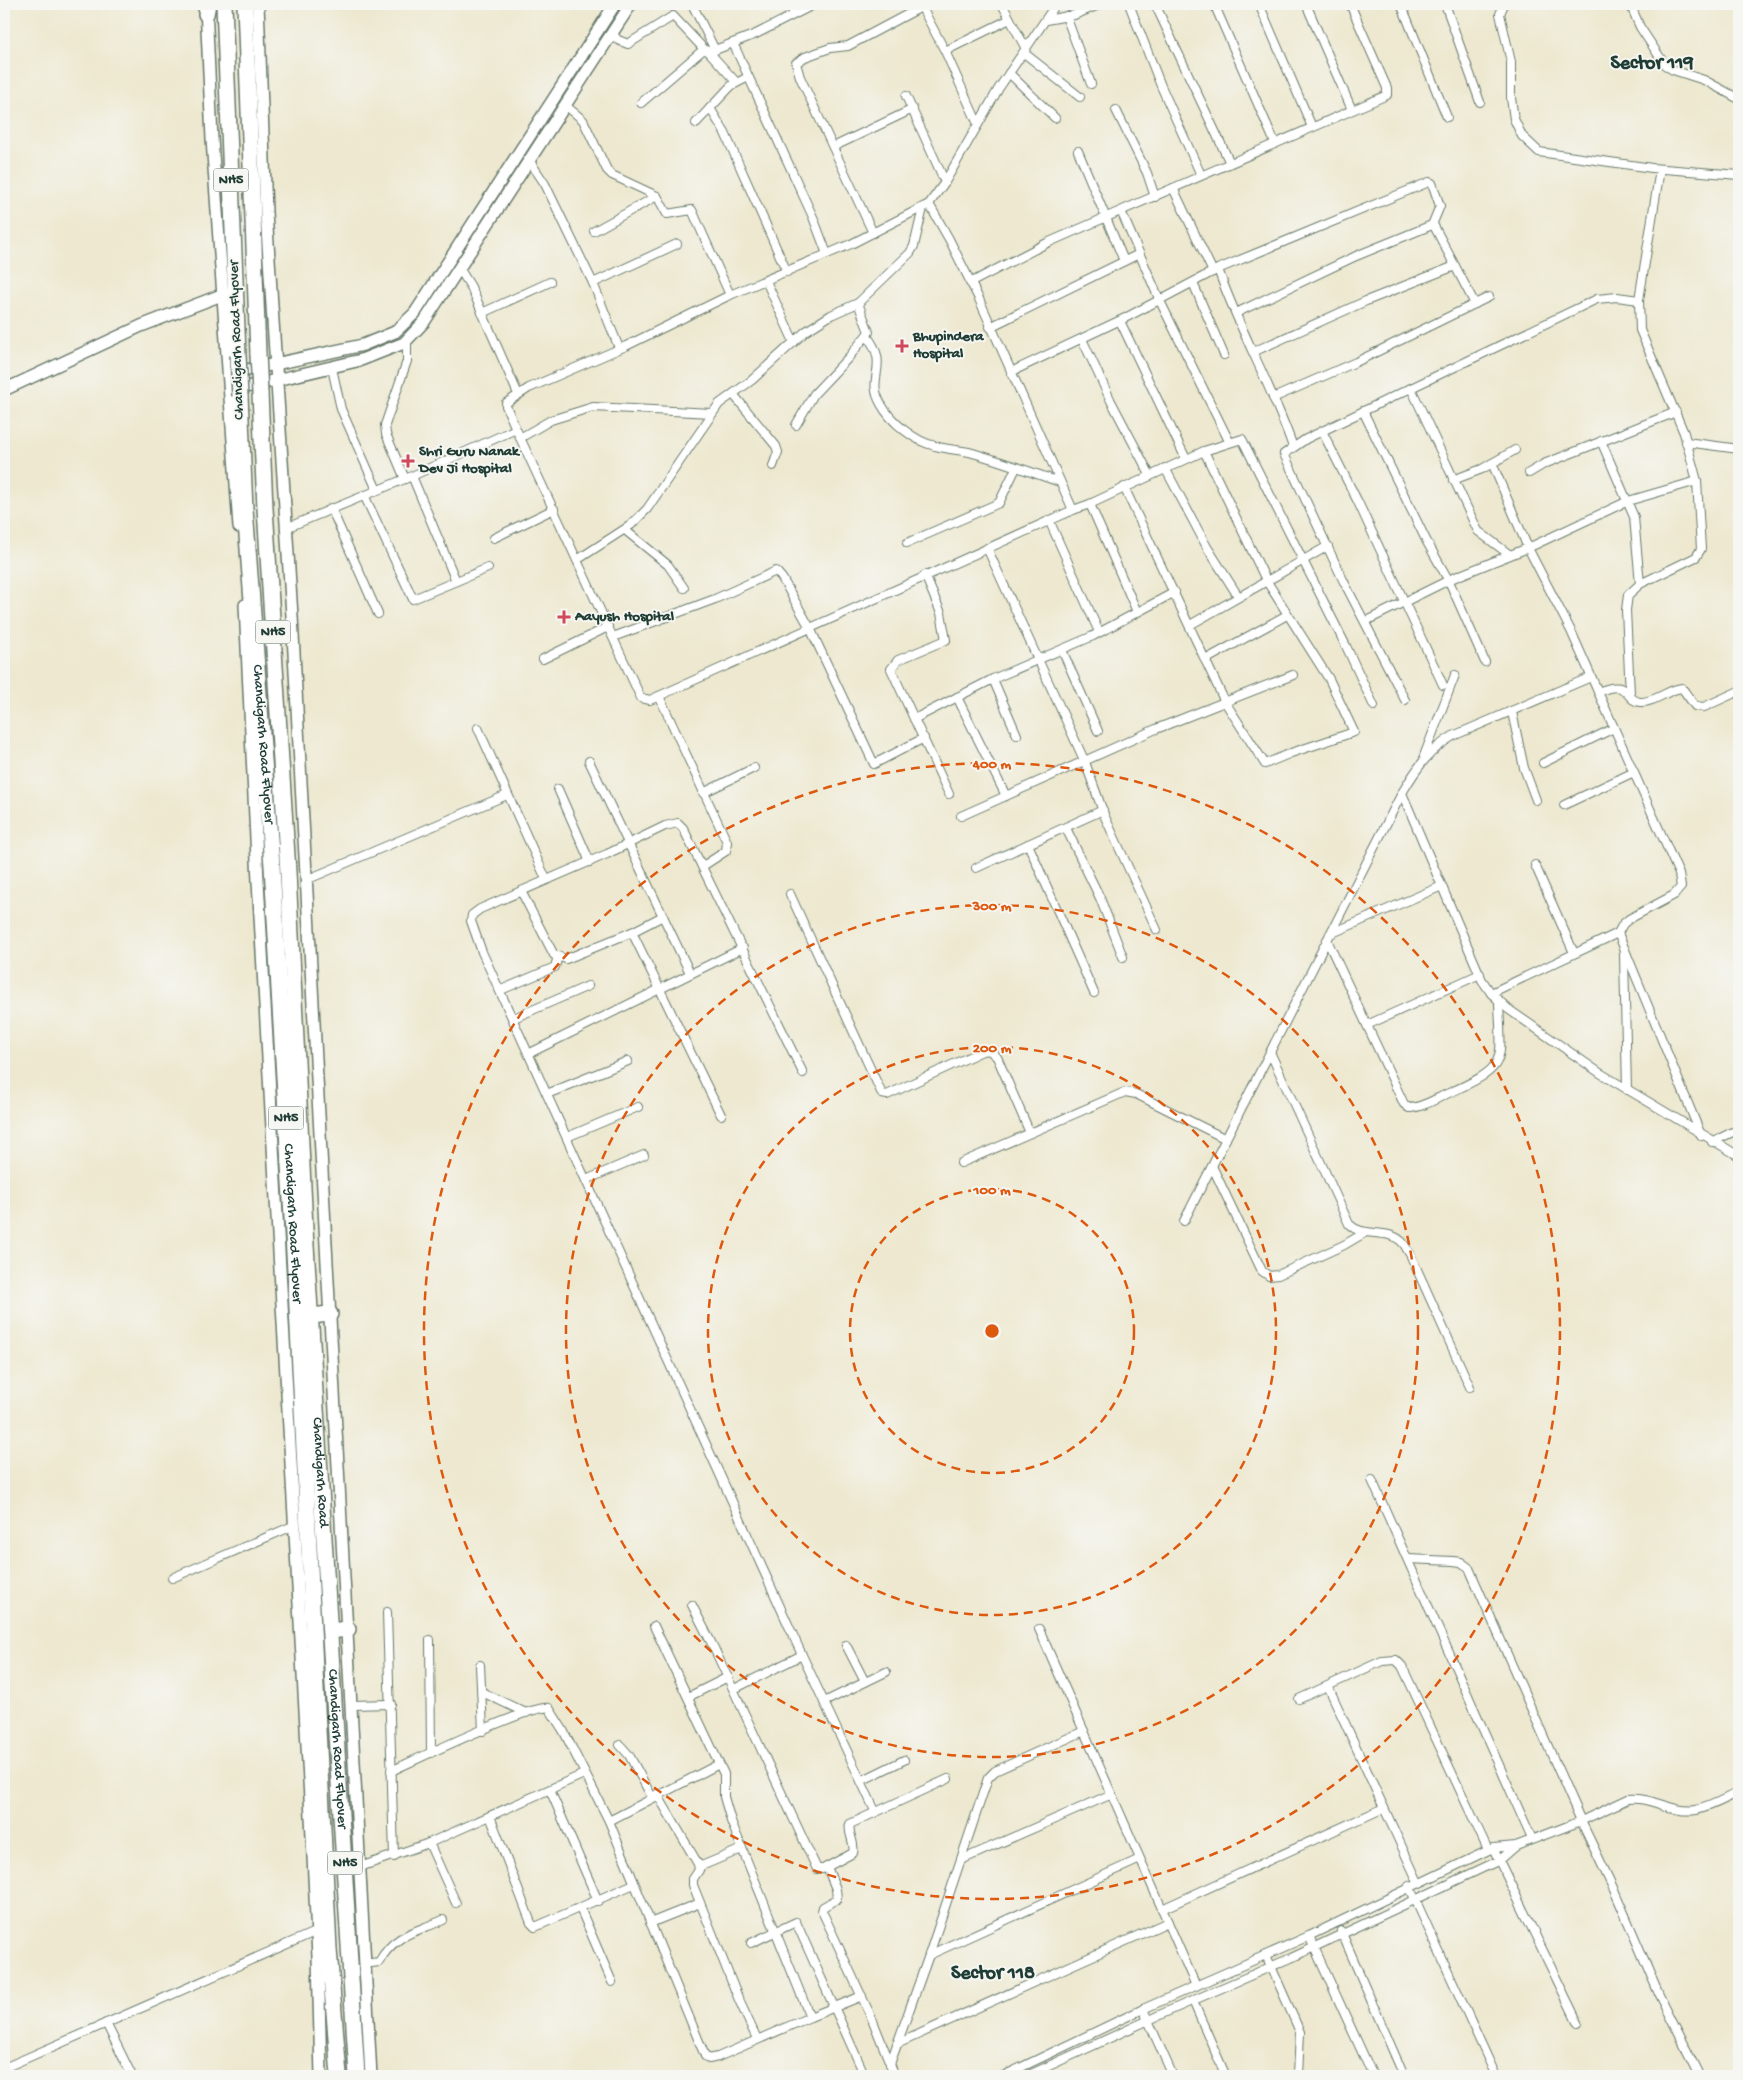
<svg xmlns="http://www.w3.org/2000/svg" width="1743" height="2080" font-family="'Gochi Hand',sans-serif">
	<style>
		.lines { fill: none; stroke-linecap: round; stroke-linejoin: round }
		.street-casing { stroke: #67796a; stroke-width: 10 }
		.secondary-casing { stroke: #67796a; stroke-width: 14 }
		.highway-casing { stroke: #67796a; stroke-width: 18 }
		.street { stroke: #fff; stroke-width: 8 }
		.secondary { stroke: #fff; stroke-width: 11 }
		.highway { stroke: #fff; stroke-width: 15 }
		.highway-bridge-casing { stroke: #67796a; stroke-width: 18; stroke-linecap: butt }
		.highway-bridge { stroke: #fff; stroke-width: 15 }
		.ring { fill: none; stroke: #de580e; stroke-width: 2.5; stroke-dasharray: 9 6 }
		.poi-dot { fill: #d1495b; stroke: #f6f6f2; stroke-width: 2 }
		.labels { text-anchor: middle; dominant-baseline: central; stroke-width: 4; stroke-linejoin: round; paint-order: stroke }
		.shield { fill: #f6f6f2; stroke: #60746d; stroke-width: 1 }
		.shield-label { font-size: 14px; font-weight: bold; fill: #1f3d34 }
		.poi-label { font-size: 15px; font-weight: bold; fill: #1f3d34; stroke: #f6f6f2; text-anchor: start }
		.street-label { font-size: 15px; fill: #1f3d34; stroke: #f6f6f2 }
		.district-label { font-size: 20px; font-weight: bold; fill: #1f3d34; stroke: #f6f6f2 }
		.centre { fill: #de580e; stroke: #f6f6f2; stroke-width: 2.5 }
		.ring-label { font-size: 15px; text-anchor: middle; font-weight: bold; fill: #de580e; stroke: #f6f6f2; stroke-width: 4; stroke-linejoin: round; paint-order: stroke }
	</style>
	<rect width="100%" height="100%" fill="#f6f6f2"/>
	<filter id="ink" filterUnits="userSpaceOnUse"><feTurbulence type="fractalNoise" baseFrequency=".02" numOctaves="2"/><feDisplacementMap in="SourceGraphic" scale="10" xChannelSelector="R" yChannelSelector="G"/><feConvolveMatrix kernelMatrix="1 2 1 2 8 2 1 2 1" color-interpolation-filters="sRGB"/></filter>
	<filter id="wash" filterUnits="userSpaceOnUse"><feTurbulence type="fractalNoise" baseFrequency=".0096" numOctaves="4" result="noise"/><feDisplacementMap in="SourceGraphic" scale="20" xChannelSelector="R" yChannelSelector="G"/><feGaussianBlur stdDeviation="1.12" result="paint"/><feColorMatrix in="noise" values="0 0 0 0 0 0 0 0 0 0 0 0 0 0 0 0 0 1.4 0 .05"/><feComposite in="paint" operator="in"/></filter>
	<g filter="url(#wash)">
		<rect width="100%" height="100%" fill="#ede8cf"/>
	</g>
	<g filter="url(#ink)">
		<g class="lines">
			<!-- street casing -->
			<g class="street-casing">
				<g id="street">
					<polyline points="692,4 715,50 756,34 815,4"/>
					<polyline points="790,4 794,14"/>
					<polyline points="920,4 945,51 978,124"/>
					<polyline points="1002,4 1026,49"/>
					<polyline points="1129,4 1161,86 1201,175"/>
					<polyline points="1155,4 1230,163"/>
					<polyline points="1214,4 1275,143"/>
					<polyline points="1259,4 1312,127"/>
					<polyline points="1306,4 1352,110"/>
					<polyline points="1401,4 1447,117"/>
					<polyline points="1445,4 1480,102"/>
					<polyline points="1504,4 1500,14 1511,62 1511,98 1514,119 1522,136 1539,152 1652,168 1739,175"/>
					<polyline points="1630,4 1640,27 1665,65 1673,70 1704,80 1739,99"/>
					<polyline points="1066,16 1091,84"/>
					<polyline points="1046,20 1074,15 1101,4"/>
					<polyline points="612,33 618,40 628,44 673,16 704,49 709,52 715,50"/>
					<polyline points="733,43 813,217 827,254"/>
					<polyline points="945,51 1010,19"/>
					<polyline points="709,52 736,82"/>
					<polyline points="1024,53 1080,97"/>
					<polyline points="1009,73 1055,118"/>
					<polyline points="906,96 945,182"/>
					<polyline points="641,103 704,49"/>
					<polyline points="565,105 583,120 607,170 612,175 657,196 667,214 692,210 730,295"/>
					<polyline points="710,108 725,133 787,272"/>
					<polyline points="1116,110 1147,173 1155,197"/>
					<polyline points="696,123 731,86 748,77"/>
					<polyline points="833,147 913,109"/>
					<polyline points="1078,151 1124,261"/>
					<polyline points="529,160 545,184 593,283 619,348"/>
					<polyline points="1173,188 1213,272"/>
					<polyline points="929,204 949,239 979,299 1073,510 659,696 650,700 641,698 516,429 506,406 506,403 529,388 626,346 730,295 851,244 929,204 945,182 999,88 1056,4"/>
					<polyline points="1121,211 1160,301 1229,441"/>
					<polyline points="1433,224 1475,304"/>
					<polyline points="594,231 657,196"/>
					<polyline points="873,233 800,77 796,63 805,57 830,48 848,46 927,4"/>
					<polyline points="459,268 471,287 518,394"/>
					<path d="M 1218,269 C 1239,330 1272,386 1293,447"/>
					<polyline points="766,281 794,342"/>
					<polyline points="593,283 677,244"/>
					<polyline points="970,283 1047,243 1387,95 1387,88 1350,4"/>
					<polyline points="1193,283 1224,355"/>
					<polyline points="482,313 550,282"/>
					<polyline points="1120,321 1186,459"/>
					<polyline points="990,327 1139,254"/>
					<path d="M 867,336 C 891,367 865,377 881,404 C 891,422 914,441 935,446 C 946,449 958,450 969,452 C 999,460 1030,472 1060,482"/>
					<polyline points="1082,339 1111,401 1150,475"/>
					<polyline points="1253,352 1366,301 1455,266"/>
					<polyline points="332,368 341,409 377,490"/>
					<polyline points="1011,372 1127,317 1218,269 1429,182 1432,183 1440,206 1432,225 1356,256 1236,313"/>
					<polyline points="1411,388 1597,299 1617,297 1639,300"/>
					<polyline points="733,394 776,446 778,452 773,466"/>
					<polyline points="1273,398 1356,362 1489,297"/>
					<polyline points="1363,411 1427,542 1449,581 1485,662"/>
					<polyline points="796,425 814,394 849,357 869,332 858,303"/>
					<polyline points="1322,431 1358,502 1443,685"/>
					<polyline points="520,438 551,420 593,407 712,413"/>
					<polyline points="1601,441 1634,517 1640,584"/>
					<polyline points="1686,442 1739,449"/>
					<polyline points="1492,463 1528,548 1510,555"/>
					<polyline points="1165,468 1207,547 1238,596"/>
					<polyline points="1529,473 1544,464 1676,412"/>
					<polyline points="412,476 456,581"/>
					<polyline points="405,479 386,434 385,425 407,361 407,340"/>
					<polyline points="1453,480 1482,469 1515,450"/>
					<polyline points="1697,481 1628,501 1528,548 1571,631 1679,874 1681,887 1674,895 1629,919 1623,924 1618,933 1701,1135"/>
					<polyline points="1124,487 1225,702 1265,764 1291,753 1354,732 1329,679 1266,580 1204,451"/>
					<polyline points="364,495 413,599 488,568"/>
					<polyline points="1090,504 1204,451 1242,439 1346,646 1374,706"/>
					<polyline points="331,508 378,614"/>
					<polyline points="1073,510 1090,504 1137,612"/>
					<polyline points="1049,520 1099,632"/>
					<polyline points="286,528 412,476 516,429"/>
					<polyline points="625,530 668,565 684,588"/>
					<polyline points="494,538 554,509"/>
					<polyline points="907,543 999,503 1016,468"/>
					<polyline points="987,548 1085,762 1105,817 1157,930"/>
					<polyline points="577,560 631,525 647,509 719,404 752,380 806,331 831,315 858,303 910,253 914,246 923,208"/>
					<polyline points="925,575 941,613 946,640 898,660 891,669 949,794"/>
					<polyline points="1366,621 1453,578 1510,555 1478,531 1411,388 1306,439 1284,454 1344,582 1405,700"/>
					<polyline points="1190,625 1328,546"/>
					<polyline points="613,637 715,599 776,571 782,578 810,628 874,764 924,738"/>
					<polyline points="1062,650 1098,731"/>
					<polyline points="543,659 608,627"/>
					<polyline points="1205,660 1287,615"/>
					<polyline points="993,679 1017,735"/>
					<path d="M 1598,692 C 1631,678 1623,700 1640,702 C 1655,703 1668,689 1682,688 L 1695,706 L 1704,707 L 1739,691"/>
					<polyline points="1630,694 1626,610 1628,595 1640,584 1696,557 1701,549 1697,481 1684,433 1640,330 1639,300 1660,169"/>
					<polyline points="659,696 727,842 726,851 703,866"/>
					<polyline points="957,697 1006,796"/>
					<polyline points="1512,712 1524,768 1536,800"/>
					<polyline points="914,719 993,679 1093,636 1175,592"/>
					<polyline points="478,728 546,879"/>
					<polyline points="1424,756 1455,675"/>
					<polyline points="589,761 690,973"/>
					<polyline points="1543,763 1614,728"/>
					<polyline points="558,789 590,862"/>
					<polyline points="703,793 754,768"/>
					<polyline points="1402,793 1482,980 1491,993 1508,1009 1600,1073 1739,1156"/>
					<polyline points="1564,805 1634,772"/>
					<polyline points="961,816 1156,729 1293,675"/>
					<polyline points="1066,828 1100,898 1123,957"/>
					<polyline points="1028,844 1094,993"/>
					<polyline points="1535,865 1574,953"/>
					<polyline points="976,868 1103,810"/>
					<polyline points="306,880 507,795"/>
					<polyline points="521,891 554,955 566,959 632,932 663,916"/>
					<polyline points="790,894 882,1094 887,1095 982,1051 989,1050 997,1057 1030,1133"/>
					<polyline points="632,932 721,1115"/>
					<polyline points="1330,934 1442,886"/>
					<path d="M 1327,940 L 1404,1104 L 1409,1108 C 1422,1108 1437,1098 1449,1093 C 1509,1066 1501,1064 1499,1002"/>
					<polyline points="1624,954 1627,1090"/>
					<polyline points="501,990 555,967 558,956"/>
					<polyline points="1491,993 1618,933"/>
					<polyline points="514,1018 588,986"/>
					<polyline points="1367,1025 1480,974"/>
					<path d="M 1270,1052 L 1349,1224 C 1362,1238 1386,1228 1401,1241 C 1405,1244 1407,1250 1410,1254 L 1470,1387"/>
					<polyline points="530,1053 743,948"/>
					<polyline points="547,1094 628,1061"/>
					<polyline points="567,1137 638,1107"/>
					<polyline points="1712,1142 1739,1129"/>
					<polyline points="961,1163 1125,1092 1136,1094 1226,1139"/>
					<polyline points="1212,1166 1262,1271 1269,1276 1278,1275 1344,1245 1366,1232"/>
					<polyline points="586,1180 644,1155"/>
					<path d="M 1184,1221 L 1402,793 C 1416,769 1429,750 1453,736 L 1591,677"/>
					<polyline points="1372,1480 1532,1839"/>
					<path d="M 1408,1559 L 1453,1561 L 1461,1562 L 1469,1568 L 1581,1821 L 1628,1799 C 1651,1796 1673,1814 1696,1810 C 1711,1807 1726,1798 1739,1792"/>
					<polyline points="172,1578 295,1525"/>
					<path d="M 692,1605 L 713,1646 L 817,1869 L 823,1869 L 853,1853 C 856,1843 847,1833 850,1824 L 948,1779"/>
					<polyline points="387,1612 394,1857"/>
					<polyline points="1039,1629 1196,1986"/>
					<polyline points="430,1640 431,1753"/>
					<polyline points="846,1645 865,1682"/>
					<polyline points="802,1655 482,952 471,921 472,915 480,909 607,854 665,826 678,823 683,828 803,1073"/>
					<polyline points="480,1665 483,1731"/>
					<polyline points="1328,1686 1418,1882"/>
					<polyline points="734,1689 802,1655 861,1781 904,1760"/>
					<polyline points="482,1692 526,1713"/>
					<polyline points="688,1697 728,1677"/>
					<polyline points="1299,1699 1382,1661 1396,1660 1402,1666 1488,1850"/>
					<polyline points="824,1702 886,1672"/>
					<polyline points="352,1705 391,1704"/>
					<polyline points="620,1745 629,1755 652,1797"/>
					<path d="M 391,1771 C 415,1760 532,1704 549,1708 L 563,1730 L 609,1821 L 705,2056 L 709,2059 L 718,2057 L 810,2017 L 731,1821 L 724,1797 L 724,1774 L 654,1626"/>
					<polyline points="861,1781 875,1811"/>
					<polyline points="550,1790 598,1901"/>
					<polyline points="657,1794 698,1864 699,1870 693,1879 693,1885 739,2000 757,2039"/>
					<polyline points="490,1816 531,1923 535,1927 634,1884"/>
					<polyline points="609,1821 719,1764"/>
					<polyline points="429,1843 456,1903"/>
					<polyline points="1493,1848 1578,2023"/>
					<polyline points="961,1860 1112,1794"/>
					<polyline points="360,1867 429,1843 584,1774"/>
					<polyline points="699,1867 742,1849"/>
					<polyline points="827,1867 836,1889 837,1899 823,1907 822,1911 873,2021 895,2076"/>
					<polyline points="1409,1886 1496,2076"/>
					<polyline points="580,1908 612,1982"/>
					<polyline points="1162,1909 1384,1808"/>
					<polyline points="650,1923 700,1903"/>
					<polyline points="1341,1931 1404,2076"/>
					<polyline points="1309,1936 1373,2076"/>
					<polyline points="751,1943 796,1922 865,2076"/>
					<polyline points="929,1955 1140,1859"/>
					<polyline points="1266,1955 1300,2032 1298,2076"/>
					<path d="M 364,1964 L 379,1962 C 394,1934 416,1932 443,1920"/>
					<polyline points="1193,2001 1225,2074"/>
					<polyline points="1143,2009 1173,2076"/>
					<polyline points="810,2017 862,1996"/>
					<polyline points="106,2023 132,2076"/>
					<polyline points="897,2044 1168,1922"/>
					<polyline points="890,2064 929,1955 988,1778 995,1771 1084,1731"/>
					<polyline points="4,2068 317,1931"/>
					<polyline points="1003,2076 1143,2009 1309,1936 1493,1848 1516,1846 1581,1821 1615,1892 1659,1994 1700,2076"/>
					<polyline points="1027,2076 1164,2013 1291,1958 1500,1860 1516,1846"/>
				</g>
			</g>
			<!-- secondary casing -->
			<g class="secondary-casing">
				<g id="secondary">
					<polyline points="258,4 266,212 292,616 371,2076"/>
					<polyline points="206,6 212,139 239,527"/>
					<polyline points="233,373 363,345 395,332 415,313 615,4"/>
					<polyline points="4,390 141,326 224,294"/>
					<polyline points="234,390 361,360 404,343 424,322 631,4"/>
					<polyline points="245,605 258,881 311,1816 318,1957 321,2076"/>
				</g>
			</g>
			<!-- highway casing -->
			<g class="highway-casing">
				<g id="highway">
					<polyline points="224,4 238,355"/>
					<polyline points="245,4 258,354"/>
					<polyline points="206,14 208,4"/>
					<path id="s1" d="M 260,393 L 265,508 L 288,872 L 305,1229 L 357,2076"/>
					<path id="s2" d="M 240,396 L 245,509 L 272,866 L 296,1288 L 329,1949 L 339,2076"/>
					<polyline points="310,1316 330,1314"/>
					<polyline points="330,1631 348,1629"/>
				</g>
			</g>
			<!-- street -->
			<use href="#street" class="street"/>
			<!-- secondary -->
			<use href="#secondary" class="secondary"/>
			<!-- highway -->
			<use href="#highway" class="highway"/>
			<!-- highway-bridge casing -->
			<g class="highway-bridge-casing">
				<g id="highway-bridge">
					<polyline points="258,354 260,393"/>
					<polyline points="238,355 240,396"/>
				</g>
			</g>
			<!-- highway-bridge -->
			<use href="#highway-bridge" class="highway-bridge"/>
		</g>
	</g>
	<!-- distance rings -->
	<g class="ring">
		<circle cx="992" cy="1331" r="142"/>
		<circle cx="992" cy="1331" r="284"/>
		<circle cx="992" cy="1331" r="426"/>
		<circle cx="992" cy="1331" r="568"/>
	</g>
	<!-- markers -->
	<g class="poi-dot">
		<path d="M899.5 338.5h5v5h5v5h-5v5h-5v-5h-5v-5h5z"/>
		<path d="M405.5 453.5h5v5h5v5h-5v5h-5v-5h-5v-5h5z"/>
		<path d="M561.5 609.5h5v5h5v5h-5v5h-5v-5h-5v-5h5z"/>
	</g>
	<g class="labels">
		<!-- shield labels -->
		<g class="shield">
			<rect x="213.5" y="168.5" width="35" height="23" rx="4"/>
			<rect x="255.5" y="620.5" width="35" height="23" rx="4"/>
			<rect x="268.5" y="1106.5" width="35" height="23" rx="4"/>
			<rect x="327.5" y="1851.5" width="35" height="23" rx="4"/>
		</g>
		<g class="shield-label">
			<text x="231" y="180">NH5</text>
			<text x="273" y="632">NH5</text>
			<text x="286" y="1118">NH5</text>
			<text x="345" y="1863">NH5</text>
		</g>
		<!-- poi labels -->
		<g class="poi-label">
			<text x="913" y="337">Bhupindera<tspan x="913" dy="17">Hospital</tspan></text>
			<text x="419" y="452">Shri Guru Nanak<tspan x="419" dy="17">Dev Ji Hospital</tspan></text>
			<text x="575" y="617">Aayush Hospital</text>
		</g>
		<!-- street labels -->
		<g class="street-label">
			<text transform="translate(237 340) rotate(-92)">Chandigarh Road Flyover</text>
			<text stroke="none"><textPath href="#s2" startOffset="349">Chandigarh Road Flyover</textPath></text>
			<text stroke="none"><textPath href="#s2" startOffset="829">Chandigarh Road Flyover</textPath></text>
			<text stroke="none"><textPath href="#s1" startOffset="1081">Chandigarh Road</textPath></text>
			<text stroke="none"><textPath href="#s1" startOffset="1358">Chandigarh Road Flyover</textPath></text>
		</g>
		<!-- district labels -->
		<g class="district-label">
			<text x="1652" y="64">Sector 119</text>
			<text x="993" y="1974">Sector 118</text>
		</g>
	</g>
	<circle cx="992" cy="1331" r="8" class="centre"/>
	<g class="ring-label">
		<text x="992" y="768">400 m</text>
		<text x="992" y="910">300 m</text>
		<text x="992" y="1052">200 m</text>
		<text x="992" y="1194">100 m</text>
	</g>
	<!-- margin -->
	<rect width="1743" height="2080" fill="none" stroke="#f6f6f2" stroke-width="20"/>
</svg>
